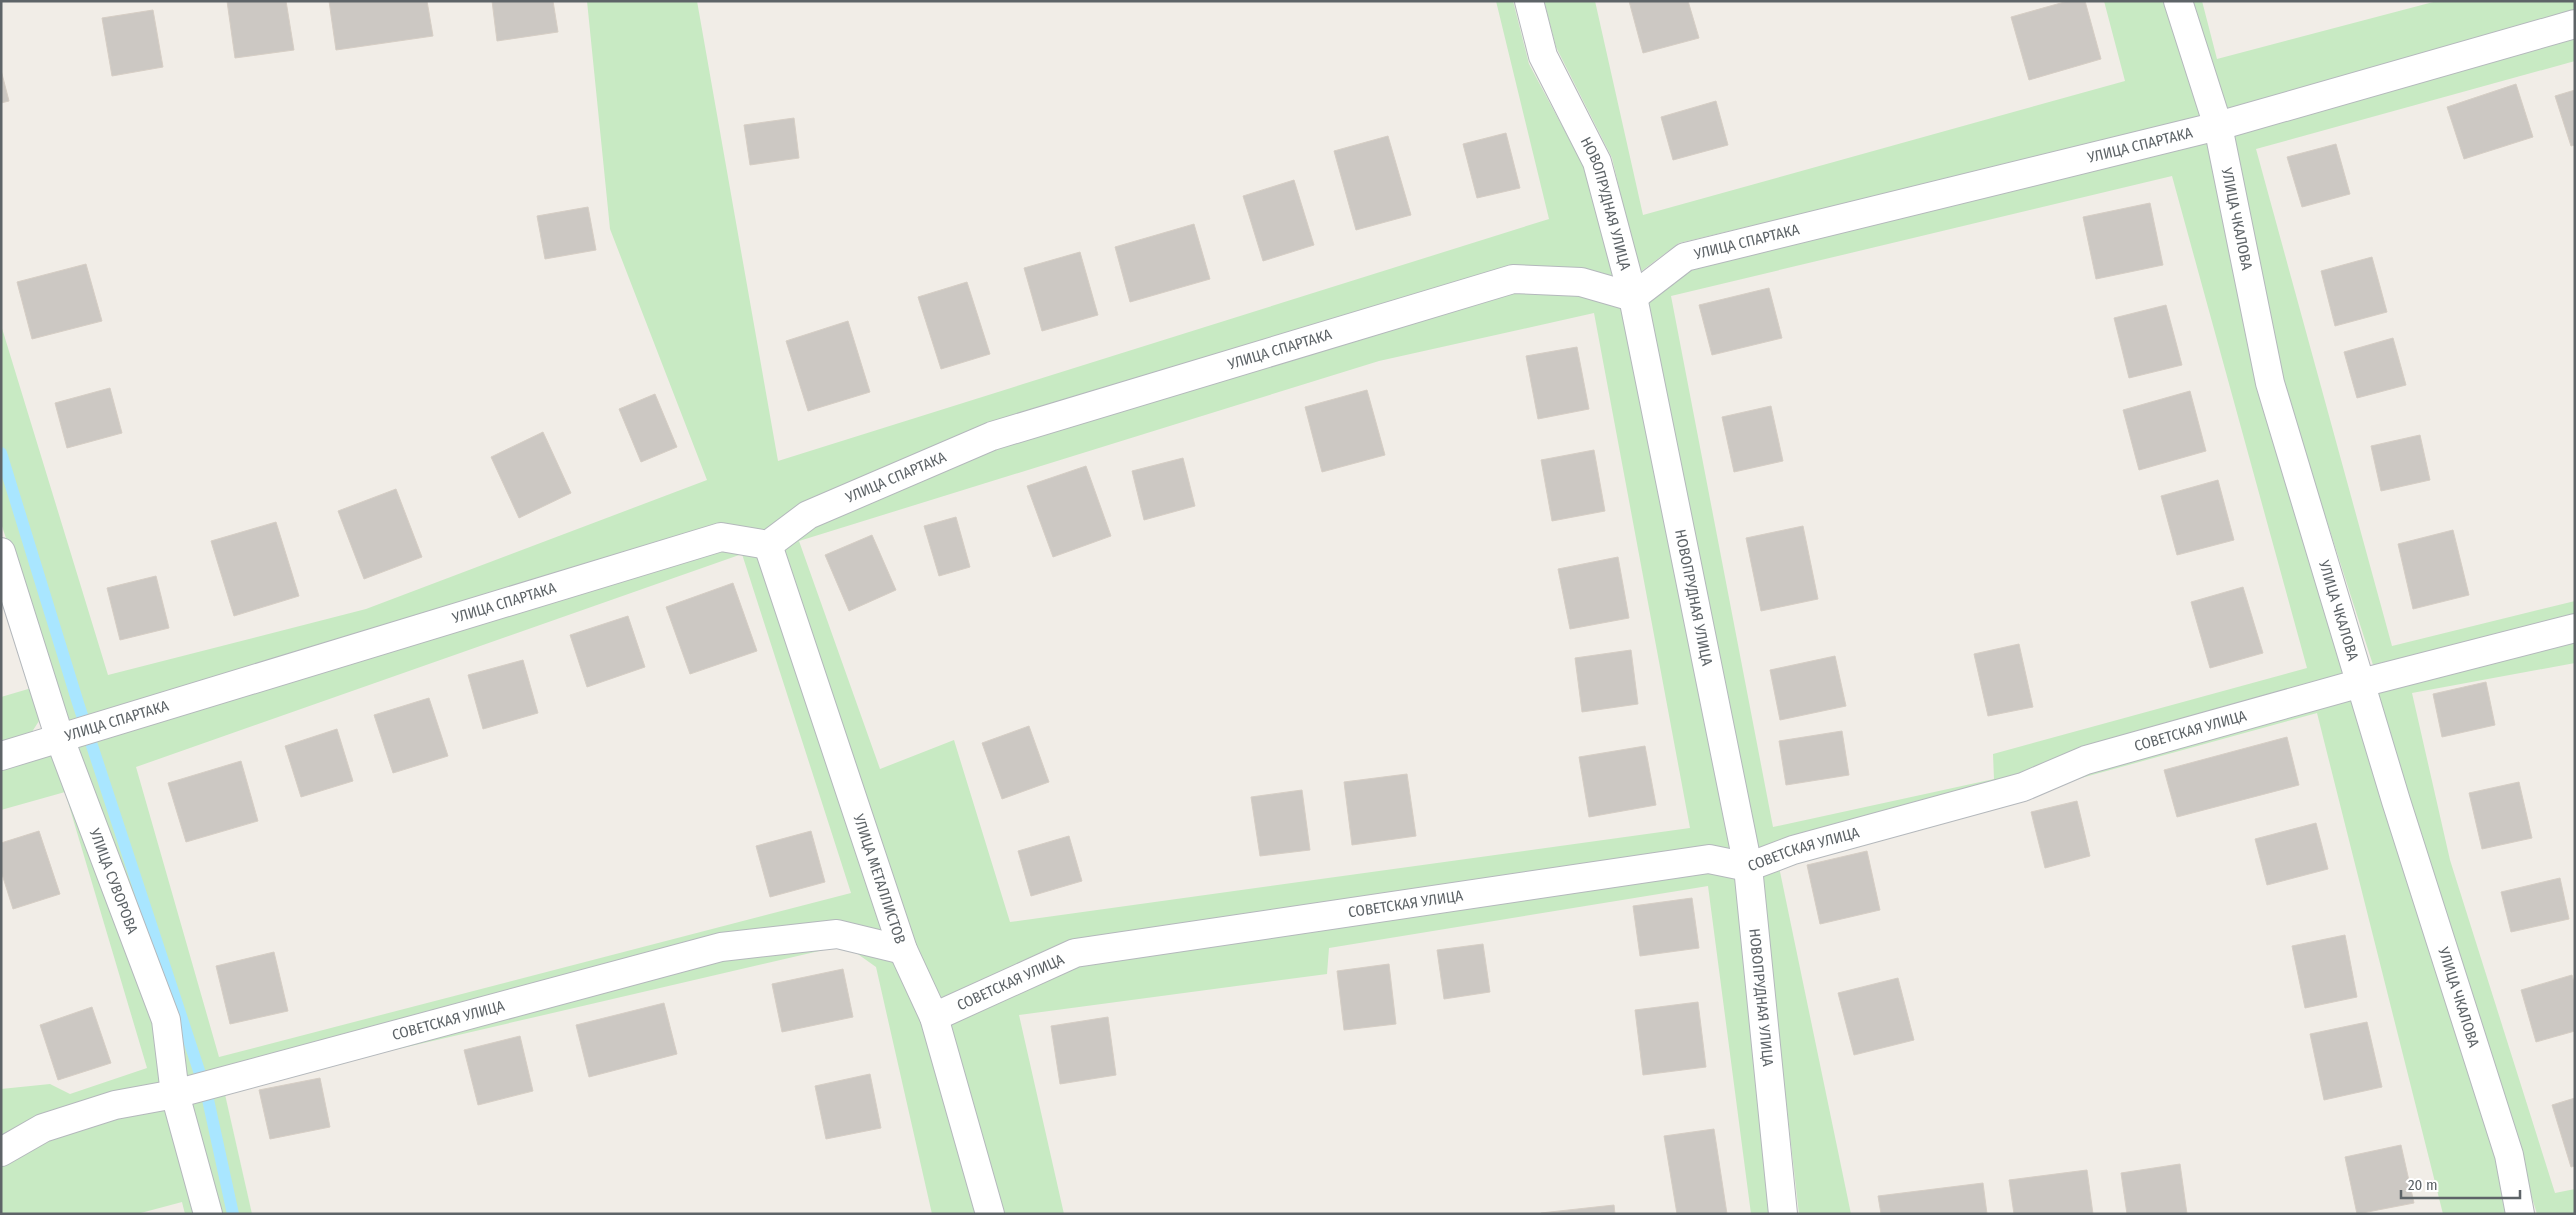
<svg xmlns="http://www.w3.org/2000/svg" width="2576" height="1215" font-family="'Fira Sans Condensed',sans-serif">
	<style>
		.green { fill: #c8eac3; fill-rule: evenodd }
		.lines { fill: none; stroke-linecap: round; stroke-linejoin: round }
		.stream { stroke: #a9e6ff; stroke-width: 12 }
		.building { fill: #ccc8c3; stroke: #d6cec5 }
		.street-casing { stroke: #b4b8bc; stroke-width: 30 }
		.street { stroke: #fff; stroke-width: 28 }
		.labels { text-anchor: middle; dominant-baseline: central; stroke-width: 4; stroke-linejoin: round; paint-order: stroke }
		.street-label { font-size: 15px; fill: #5e6468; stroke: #fff }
	</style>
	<rect width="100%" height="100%" fill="#f1ede7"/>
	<!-- green -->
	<g class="green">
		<polygon points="587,1 697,1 778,461 1549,219 1496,1 1513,1 1529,64 1584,167 1622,284 1580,275 992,428 759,533 67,726 1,523 1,325 108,675 366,609 707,480 610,229"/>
		<polygon points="1544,1 1595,1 1643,215 2125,81 2104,1 2166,1 2203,119 1679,243 1639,273 1612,158 1556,47"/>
		<polygon points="2190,1 2202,1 2217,59 2437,1 2575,1 2575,13 2225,113"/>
		<polygon points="2575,35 2575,61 2256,149 2392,646 2575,601 2575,614 2373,665 2281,378 2230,132"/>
		<path d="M 2209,138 L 2346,675 L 2016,778 L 1757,850 L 1647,302 L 1684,271 ZM 2172,176 L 2307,668 L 1993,754 L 1994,779 L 1773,827 L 1671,296 Z"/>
		<path d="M 1511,288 L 1581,289 L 1624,304 L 1736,854 L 1070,944 L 942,1004 L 913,947 L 779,550 L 811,521 L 994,444 ZM 1594,313 L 1690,828 L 1010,922 L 954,740 L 880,769 L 799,541 L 1379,361 Z"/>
		<path d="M 726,544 L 762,551 L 888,935 L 837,925 L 184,1087 L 75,746 ZM 742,554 L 851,893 L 219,1057 L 136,767 Z"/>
		<polygon points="2575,636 2575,663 2412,693 2450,860 2555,1193 2575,1189 2575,1214 2537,1214 2375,688"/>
		<polygon points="35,687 39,721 26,741 1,748 1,697"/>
		<polygon points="2355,694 2498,1160 2506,1214 2443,1214 2317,713 2034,791 2088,768"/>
		<polygon points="42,753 60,758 159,1023 166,1088 1,1143 1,1089 50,1084 70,1094 147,1068 65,792 1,810 1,765"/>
		<polygon points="1778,862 1851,1214 1799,1214 1760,875"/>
		<polygon points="1709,868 1742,877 1772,1214 1751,1214 1708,886 1329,948 1327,974 1019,1015 1064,1214 1000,1214 946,1024 1075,961"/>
		<polygon points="838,941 887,955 903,974 928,1024 982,1214 932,1214 876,967 845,945 286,1075 727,955"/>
		<polygon points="224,1090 252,1214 218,1214 186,1099"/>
		<polygon points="167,1106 197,1214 185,1214 182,1202 137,1214 1,1214 1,1163 48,1135"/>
	</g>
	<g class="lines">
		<!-- stream -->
		<polyline class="stream" points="1,453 78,703 207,1095 233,1214"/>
	</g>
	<!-- building -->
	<g class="building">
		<polygon points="227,1 286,1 294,50 235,58"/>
		<polygon points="329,1 427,1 433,36 336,50"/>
		<polygon points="492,1 553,1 558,32 497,41"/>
		<polygon points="1629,1 1688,1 1699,38 1643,53"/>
		<polygon points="2068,1 2085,1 2101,59 2029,80 2011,17"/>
		<polygon points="153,10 163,67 112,76 102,18"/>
		<polygon points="1,70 9,101 1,103"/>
		<polygon points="2516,84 2533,137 2464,159 2447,107"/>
		<polygon points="2575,90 2575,145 2571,146 2555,96"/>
		<polygon points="1716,101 1728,145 1673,160 1661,117"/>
		<polygon points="794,118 799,158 750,165 744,125"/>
		<polygon points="1506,133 1520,188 1477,198 1463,144"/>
		<polygon points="1388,136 1411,215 1356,230 1334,151"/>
		<polygon points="2336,144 2350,194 2302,207 2287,157"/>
		<polygon points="1294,180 1314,245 1263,261 1243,196"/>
		<polygon points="2150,203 2163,265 2096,279 2083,217"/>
		<polygon points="588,207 596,250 545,259 537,216"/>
		<polygon points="1194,224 1210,279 1130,302 1115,247"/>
		<polygon points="1080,252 1098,315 1042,331 1024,268"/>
		<polygon points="2372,257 2387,312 2335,326 2321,271"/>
		<polygon points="86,264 102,321 32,339 17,282"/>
		<polygon points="967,282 990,354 941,369 918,297"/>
		<polygon points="1769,288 1782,338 1712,355 1699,305"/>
		<polygon points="2166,305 2182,365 2129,378 2114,318"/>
		<polygon points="848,321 870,392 808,411 786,341"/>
		<polygon points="2393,338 2406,385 2357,398 2344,352"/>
		<polygon points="1577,347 1589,409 1538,419 1526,356"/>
		<polygon points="110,388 122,433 67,448 55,403"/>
		<polygon points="1367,390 1385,455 1322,472 1305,407"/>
		<polygon points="2190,391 2206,451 2139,470 2123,410"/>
		<polygon points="655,394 677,447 641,462 619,409"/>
		<polygon points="1771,406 1783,461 1734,472 1722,417"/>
		<polygon points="543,432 571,493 519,518 491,457"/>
		<polygon points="2420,435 2430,480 2381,491 2371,446"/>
		<polygon points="1594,450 1605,511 1552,521 1541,460"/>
		<polygon points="1183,458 1195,506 1144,520 1132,471"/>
		<polygon points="1086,466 1111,536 1053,557 1027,486"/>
		<polygon points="2218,480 2234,540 2177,555 2161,496"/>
		<polygon points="396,489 422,557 364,579 338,511"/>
		<polygon points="956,517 970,567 939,576 924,526"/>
		<polygon points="276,522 299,596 234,616 211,541"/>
		<polygon points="1803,526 1818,599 1761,611 1746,538"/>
		<polygon points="2453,530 2469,595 2413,609 2398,544"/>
		<polygon points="872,535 896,590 849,611 825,555"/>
		<polygon points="1618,557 1629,618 1570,629 1558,569"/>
		<polygon points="156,576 169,628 120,640 107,588"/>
		<polygon points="733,583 757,651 690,674 666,607"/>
		<polygon points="2243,587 2263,653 2210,668 2191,602"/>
		<polygon points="628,616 645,667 587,687 570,635"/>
		<polygon points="2019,644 2033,707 1988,716 1974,654"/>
		<polygon points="1631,650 1638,704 1582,712 1575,658"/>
		<polygon points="1835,656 1846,706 1780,720 1770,670"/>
		<polygon points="523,660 538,713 483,729 468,675"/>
		<polygon points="2486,682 2495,725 2442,737 2433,694"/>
		<polygon points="429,698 448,756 393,773 374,715"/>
		<polygon points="1029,726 1049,782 1002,799 982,743"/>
		<polygon points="337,729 353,781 301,797 285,746"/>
		<polygon points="1842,731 1849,775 1786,785 1779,741"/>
		<polygon points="2287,737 2299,785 2177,817 2164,770"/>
		<polygon points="1645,746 1656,805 1589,817 1579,757"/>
		<polygon points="241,761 258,821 186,842 168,783"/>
		<polygon points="1407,774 1416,836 1352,845 1344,782"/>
		<polygon points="2519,782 2532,838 2482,849 2469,793"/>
		<polygon points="1302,790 1310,850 1260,856 1251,797"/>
		<polygon points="2077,801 2090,856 2045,868 2031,812"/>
		<polygon points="2316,823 2328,869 2267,885 2255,839"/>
		<polygon points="39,831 60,894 13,909 1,871 1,843"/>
		<polygon points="811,831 825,882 770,897 756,846"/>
		<polygon points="1069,836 1082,881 1031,896 1018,851"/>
		<polygon points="1867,851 1880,910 1820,924 1807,865"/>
		<polygon points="2560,878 2569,919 2511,932 2501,892"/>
		<polygon points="1692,898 1699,948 1640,956 1633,906"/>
		<polygon points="2345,935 2357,997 2305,1008 2292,946"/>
		<polygon points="1483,944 1490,992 1444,999 1437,950"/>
		<polygon points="274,952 288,1011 230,1024 216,966"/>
		<polygon points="1389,964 1396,1024 1344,1030 1337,971"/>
		<polygon points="843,969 853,1017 782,1032 772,984"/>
		<polygon points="2572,975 2575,986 2575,1031 2536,1042 2521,990"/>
		<polygon points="1898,978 1914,1040 1854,1055 1838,993"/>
		<polygon points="1698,1002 1706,1067 1643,1075 1635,1010"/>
		<polygon points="664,1003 677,1054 589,1077 576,1025"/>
		<polygon points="92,1007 111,1063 58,1080 40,1025"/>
		<polygon points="1108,1017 1116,1075 1060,1084 1051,1026"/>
		<polygon points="2367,1022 2382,1087 2324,1100 2310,1034"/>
		<polygon points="520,1036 533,1091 478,1105 464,1050"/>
		<polygon points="870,1074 881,1128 826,1139 815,1086"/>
		<polygon points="320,1078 330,1127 270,1139 259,1090"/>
		<polygon points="2575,1098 2575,1166 2571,1167 2552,1105"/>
		<polygon points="1714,1129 1727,1214 1677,1214 1664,1136"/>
		<polygon points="2401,1145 2414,1203 2357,1214 2345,1157"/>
		<polygon points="2180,1164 2187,1214 2127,1214 2121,1173"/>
		<polygon points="2087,1170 2093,1214 2014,1214 2009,1180"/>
		<polygon points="1983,1183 1987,1214 1881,1214 1878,1196"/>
		<polygon points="1614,1205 1615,1214 1541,1214 1541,1213"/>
	</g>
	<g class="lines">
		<!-- street casing -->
		<g class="street-casing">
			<g id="street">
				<path id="s1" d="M 1529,1 L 1543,56 L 1597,162 L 1633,297 L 1748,867 L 1783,1214"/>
				<path id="s2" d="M 2178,1 L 2218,126 L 2270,383 L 2396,801 L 2509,1155 L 2520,1214"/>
				<path id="s3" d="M 768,545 L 903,950 L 934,1017 L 990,1214"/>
				<path id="s4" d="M 1,552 L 60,739 L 166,1020 L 175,1094 L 208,1214"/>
				<path id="s5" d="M 1,756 L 721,537 L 768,545 L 808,515 L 992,436 L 1513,279 L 1581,282 L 1633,297 L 1685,257 L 2218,126 L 2575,24"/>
				<path id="s6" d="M 934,1017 L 1075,953 L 1709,859 L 1748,867 L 1793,850 L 2023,787 L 2086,760 L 2361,683 L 2575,628"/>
				<path id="s7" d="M 1,1152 L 43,1128 L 115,1105 L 175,1094 L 721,947 L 837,934 L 903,950"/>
			</g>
		</g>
		<!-- street -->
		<use href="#street" class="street"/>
	</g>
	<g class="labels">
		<!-- street labels -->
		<g class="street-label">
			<text stroke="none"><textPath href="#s5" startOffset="2251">УЛИЦА СПАРТАКА</textPath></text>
			<text stroke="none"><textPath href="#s1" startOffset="218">НОВОПРУДНАЯ УЛИЦА</textPath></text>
			<text stroke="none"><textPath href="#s2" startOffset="226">УЛИЦА ЧКАЛОВА</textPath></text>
			<text stroke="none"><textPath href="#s5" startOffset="1846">УЛИЦА СПАРТАКА</textPath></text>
			<text stroke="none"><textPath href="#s5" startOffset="1351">УЛИЦА СПАРТАКА</textPath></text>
			<text stroke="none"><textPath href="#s5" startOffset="946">УЛИЦА СПАРТАКА</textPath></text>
			<text stroke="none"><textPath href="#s1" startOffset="622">НОВОПРУДНАЯ УЛИЦА</textPath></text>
			<text stroke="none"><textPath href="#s5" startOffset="526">УЛИЦА СПАРТАКА</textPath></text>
			<text stroke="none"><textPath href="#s2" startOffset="631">УЛИЦА ЧКАЛОВА</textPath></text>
			<text stroke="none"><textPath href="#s5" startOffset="121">УЛИЦА СПАРТАКА</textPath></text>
			<text stroke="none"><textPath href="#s6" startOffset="1299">СОВЕТСКАЯ УЛИЦА</textPath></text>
			<text stroke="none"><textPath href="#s6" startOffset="894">СОВЕТСКАЯ УЛИЦА</textPath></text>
			<text stroke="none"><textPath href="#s3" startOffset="352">УЛИЦА МЕТАЛЛИСТОВ</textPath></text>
			<text stroke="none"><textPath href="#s4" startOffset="348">УЛИЦА СУВОРОВА</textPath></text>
			<text stroke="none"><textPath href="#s6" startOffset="489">СОВЕТСКАЯ УЛИЦА</textPath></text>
			<text stroke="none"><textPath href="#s6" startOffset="84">СОВЕТСКАЯ УЛИЦА</textPath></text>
			<text stroke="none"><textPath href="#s1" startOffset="1028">НОВОПРУДНАЯ УЛИЦА</textPath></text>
			<text stroke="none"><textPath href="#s2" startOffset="1036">УЛИЦА ЧКАЛОВА</textPath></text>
			<text stroke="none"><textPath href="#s7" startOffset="468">СОВЕТСКАЯ УЛИЦА</textPath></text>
		</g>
	</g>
	<!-- border -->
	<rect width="2576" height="1215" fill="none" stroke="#5e6468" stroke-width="5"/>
	<!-- scale -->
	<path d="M2401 1190v8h119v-8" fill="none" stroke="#5e6468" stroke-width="2.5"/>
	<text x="2408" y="1190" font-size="15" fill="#5e6468" stroke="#ffffff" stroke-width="4" paint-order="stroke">20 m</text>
</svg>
